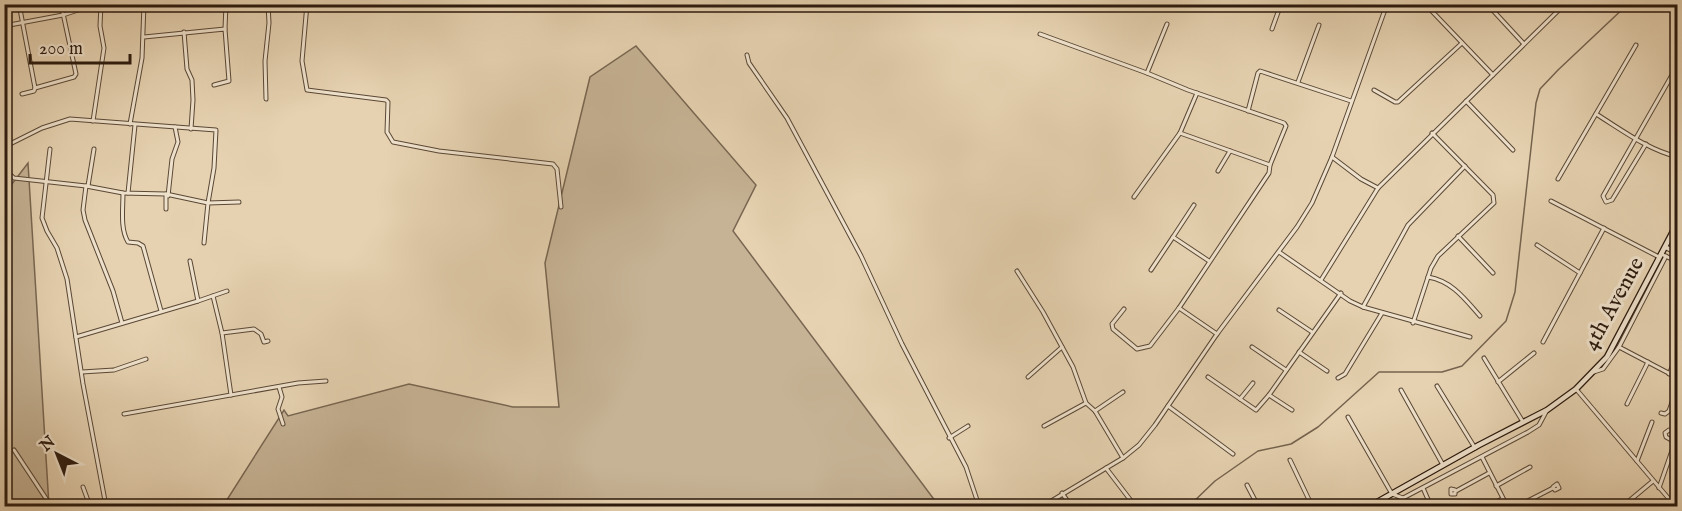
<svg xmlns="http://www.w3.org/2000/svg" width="1682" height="511" font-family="'IM FELL English',serif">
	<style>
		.green { fill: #c6b395; stroke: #786652; stroke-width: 1.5 }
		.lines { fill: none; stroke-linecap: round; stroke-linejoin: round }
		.stream { stroke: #75634f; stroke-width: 1.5 }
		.minor-casing { stroke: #5a4837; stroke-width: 5 }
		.tertiary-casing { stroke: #5a4837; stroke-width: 6 }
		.secondary-casing { stroke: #2b1a0e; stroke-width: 7 }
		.minor { stroke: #efe2cc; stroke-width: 3 }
		.tertiary { stroke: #efe2cc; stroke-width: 4 }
		.secondary { stroke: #efe2cc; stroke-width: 4.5 }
		.labels { text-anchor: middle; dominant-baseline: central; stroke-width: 6; stroke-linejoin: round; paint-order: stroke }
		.street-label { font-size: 22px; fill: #2b1a0e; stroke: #efe2cc }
	</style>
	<rect width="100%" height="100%" fill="#e6d2b1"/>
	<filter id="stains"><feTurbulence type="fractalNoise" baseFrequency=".00333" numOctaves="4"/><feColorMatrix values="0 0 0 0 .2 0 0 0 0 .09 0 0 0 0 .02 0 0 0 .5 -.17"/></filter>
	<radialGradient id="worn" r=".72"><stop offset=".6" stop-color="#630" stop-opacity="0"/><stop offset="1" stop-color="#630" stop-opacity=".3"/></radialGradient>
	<!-- green -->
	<g class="green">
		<polygon points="636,46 756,185 733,231 939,506 223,506 284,410 288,416 409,384 513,407 559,407 545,263 590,77"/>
		<polygon points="28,163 49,506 5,506 5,193"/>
	</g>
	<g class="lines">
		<!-- stream -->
		<polyline class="stream" points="1189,506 1215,481 1258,451 1291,444 1318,427 1379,372 1442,372 1462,366 1506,321 1515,292 1536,103 1540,89 1558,70 1628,4"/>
		<!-- minor casing -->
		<g class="minor-casing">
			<g id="minor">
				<polyline points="19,4 35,88 74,77 76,74 61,4"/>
				<polyline points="307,4 302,61 307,90 386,100 388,102 387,132 393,142 439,151 553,164 557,169 561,207"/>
				<polyline points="1425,4 1493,75"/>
				<polyline points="1487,4 1524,44"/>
				<polyline points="4,26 63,15 96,4"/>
				<polyline points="225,29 226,4"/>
				<polyline points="1272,29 1281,4"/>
				<polyline points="184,32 187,69 192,80 193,100 191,129"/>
				<polyline points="1040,34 1147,73"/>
				<polyline points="144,37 225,29 229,81 214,85"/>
				<polyline points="747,55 749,63 787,118 861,256 902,344 966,467 979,506"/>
				<polyline points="1298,82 1319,25"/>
				<polyline points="1374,90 1395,102 1398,102 1462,43"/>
				<polyline points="22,94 34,91 35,88"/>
				<polyline points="266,99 265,61 269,23 268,4"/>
				<polyline points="1466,101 1513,150"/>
				<polyline points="1248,111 1258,73 1260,71 1351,101"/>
				<path d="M 1596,114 C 1622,130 1648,150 1678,157"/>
				<polyline points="93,121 104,48 100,26 101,4"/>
				<polyline points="130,124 142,58 144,4"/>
				<polyline points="4,132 10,144"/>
				<polyline points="1180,133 1197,93"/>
				<polyline points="1646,144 1612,200 1606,202 1603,196 1676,68"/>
				<polyline points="4,147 42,128 70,119 216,130 214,168 208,203 239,202"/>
				<polyline points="50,149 42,218 47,231 57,248 67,279 83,384 106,506"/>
				<polyline points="1332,157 1361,179 1378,188"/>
				<polyline points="4,169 14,178 86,186 123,193 166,194 166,209"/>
				<polyline points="1218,171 1230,151"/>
				<polyline points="1558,179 1636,45"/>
				<polyline points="86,186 83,210 85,220 113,291 122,323"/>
				<polyline points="88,186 94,149"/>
				<path d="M 123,193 C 123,209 120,229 128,242 L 138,243 L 143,246 L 161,311"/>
				<polyline points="128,193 135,125"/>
				<polyline points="166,194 208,203 204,243"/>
				<polyline points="168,196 172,159 178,142 175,127"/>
				<polyline points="1134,197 1180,133 1270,165"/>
				<polyline points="1551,201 1659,257"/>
				<polyline points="1194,205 1173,237 1209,261"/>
				<polyline points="1678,235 1676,241 1678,243"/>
				<polyline points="1458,236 1493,273"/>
				<polyline points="1537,245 1580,273"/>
				<polyline points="1279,252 1350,301 1363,307 1470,337"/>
				<polyline points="1661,254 1678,262"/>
				<polyline points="4,260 5,263"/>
				<polyline points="1151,270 1173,237"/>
				<polyline points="1017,271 1043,312 1073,367 1086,403 1095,411 1123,458"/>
				<path d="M 1428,277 C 1452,281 1465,299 1480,316"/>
				<polyline points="1321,280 1378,188 1565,4"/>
				<polyline points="213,296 222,333 231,395"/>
				<polyline points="198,301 227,291"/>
				<polyline points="1363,307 1408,225 1465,166"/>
				<polyline points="1179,308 1217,334"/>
				<polyline points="1124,309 1112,324 1113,329 1137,349 1150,346 1179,308 1269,173 1270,165 1286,126 1284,123 1188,90 1147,73 1167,24"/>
				<polyline points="1673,309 1678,297"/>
				<polyline points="1279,310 1312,332"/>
				<polyline points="1413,323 1431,268 1438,256 1494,203 1493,195 1432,133"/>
				<polyline points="222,333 254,329 261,334 264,342 268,341"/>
				<polyline points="76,337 198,301 190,261"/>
				<polyline points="1543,342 1604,228"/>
				<polyline points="1252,347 1286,370"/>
				<polyline points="1619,347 1678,378"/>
				<polyline points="1299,352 1327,371"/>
				<polyline points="1484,358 1523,422"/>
				<polyline points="82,372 114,370 146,359"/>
				<polyline points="1594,372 1603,369 1619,347 1666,256"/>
				<polyline points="1669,374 1678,354"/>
				<polyline points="1028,377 1062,347"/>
				<polyline points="1208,377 1256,410 1269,395 1341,293"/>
				<polyline points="1338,378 1345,374 1382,313"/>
				<polyline points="1498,382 1534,353"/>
				<polyline points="1437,386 1475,448"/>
				<polyline points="279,387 282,397 278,409 283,424"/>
				<polyline points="1576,389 1675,506"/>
				<polyline points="1401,390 1443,465"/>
				<polyline points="1269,395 1292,410"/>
				<polyline points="1240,399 1253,383"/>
				<polyline points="1627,404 1648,362"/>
				<polyline points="1168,406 1233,454"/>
				<polyline points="1095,411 1123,392"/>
				<polyline points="1661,413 1665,414 1669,411 1678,385"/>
				<polyline points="124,414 298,383 326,381"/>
				<polyline points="1348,417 1392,494 1403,498"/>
				<polyline points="1044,426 1086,403"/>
				<polyline points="949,438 968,426"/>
				<polyline points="1675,442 1666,437 1665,433 1669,430 1678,433"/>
				<polyline points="14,450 51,506"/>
				<polyline points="1482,457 1507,506"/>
				<polyline points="1290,460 1312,506"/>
				<polyline points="1637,461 1652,422"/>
				<polyline points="1106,468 1135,506"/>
				<polygon points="1557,484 1559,488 1555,490 1553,487"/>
				<polyline points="1247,485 1258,506"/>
				<polyline points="1496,486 1530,467"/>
				<polyline points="83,487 90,506"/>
				<polyline points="1423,488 1430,504"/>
				<polyline points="1659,488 1675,442 1678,440"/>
				<polygon points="1451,489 1455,490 1455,494 1451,494"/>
				<polyline points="1456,491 1489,473"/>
				<polyline points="1062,493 1071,506"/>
				<polyline points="1043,506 1123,458 1139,445 1155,425 1217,334 1297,227 1312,203 1332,157 1387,4"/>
				<polyline points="1388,506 1528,432 1539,425 1547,410"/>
				<polyline points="1489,506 1502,499"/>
				<polyline points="1518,506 1553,488"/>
				<polyline points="1623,506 1653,481"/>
			</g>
		</g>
		<!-- tertiary casing -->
		<g class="tertiary-casing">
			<polyline id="tertiary" points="1665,247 1678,253"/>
		</g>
		<!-- secondary casing -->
		<g class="secondary-casing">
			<polyline id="secondary" points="1370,506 1479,445 1547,410 1576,389 1607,357 1678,222"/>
		</g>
		<!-- minor -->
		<use href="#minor" class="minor"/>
		<!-- tertiary -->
		<use href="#tertiary" class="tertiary"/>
		<!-- secondary -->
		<use href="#secondary" class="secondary"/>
	</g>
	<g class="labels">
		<!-- street labels -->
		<g class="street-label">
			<text transform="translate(1614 304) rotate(-61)">4th Avenue</text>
		</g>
	</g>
	<!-- margin -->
	<rect width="1682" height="511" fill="none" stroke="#e6d2b1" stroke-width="24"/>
	<rect x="6" y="6" width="1670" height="499" fill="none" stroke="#2b1a0e" stroke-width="3"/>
	<rect x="12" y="12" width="1658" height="487" fill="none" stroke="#2b1a0e" stroke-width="1.5"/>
	<!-- north arrow -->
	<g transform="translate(57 454) rotate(318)" stroke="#efe2cc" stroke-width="4.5" paint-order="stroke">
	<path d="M0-4.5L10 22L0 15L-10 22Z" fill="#2b1a0e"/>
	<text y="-9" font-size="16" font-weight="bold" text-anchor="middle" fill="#2b1a0e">N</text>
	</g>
	<!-- scale -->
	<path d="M30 54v9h100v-9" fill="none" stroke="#2b1a0e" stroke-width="3"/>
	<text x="39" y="54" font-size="18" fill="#2b1a0e" stroke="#efe2cc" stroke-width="4.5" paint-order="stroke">200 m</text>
	<rect width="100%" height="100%" filter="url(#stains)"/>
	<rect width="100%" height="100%" fill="url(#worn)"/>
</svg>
